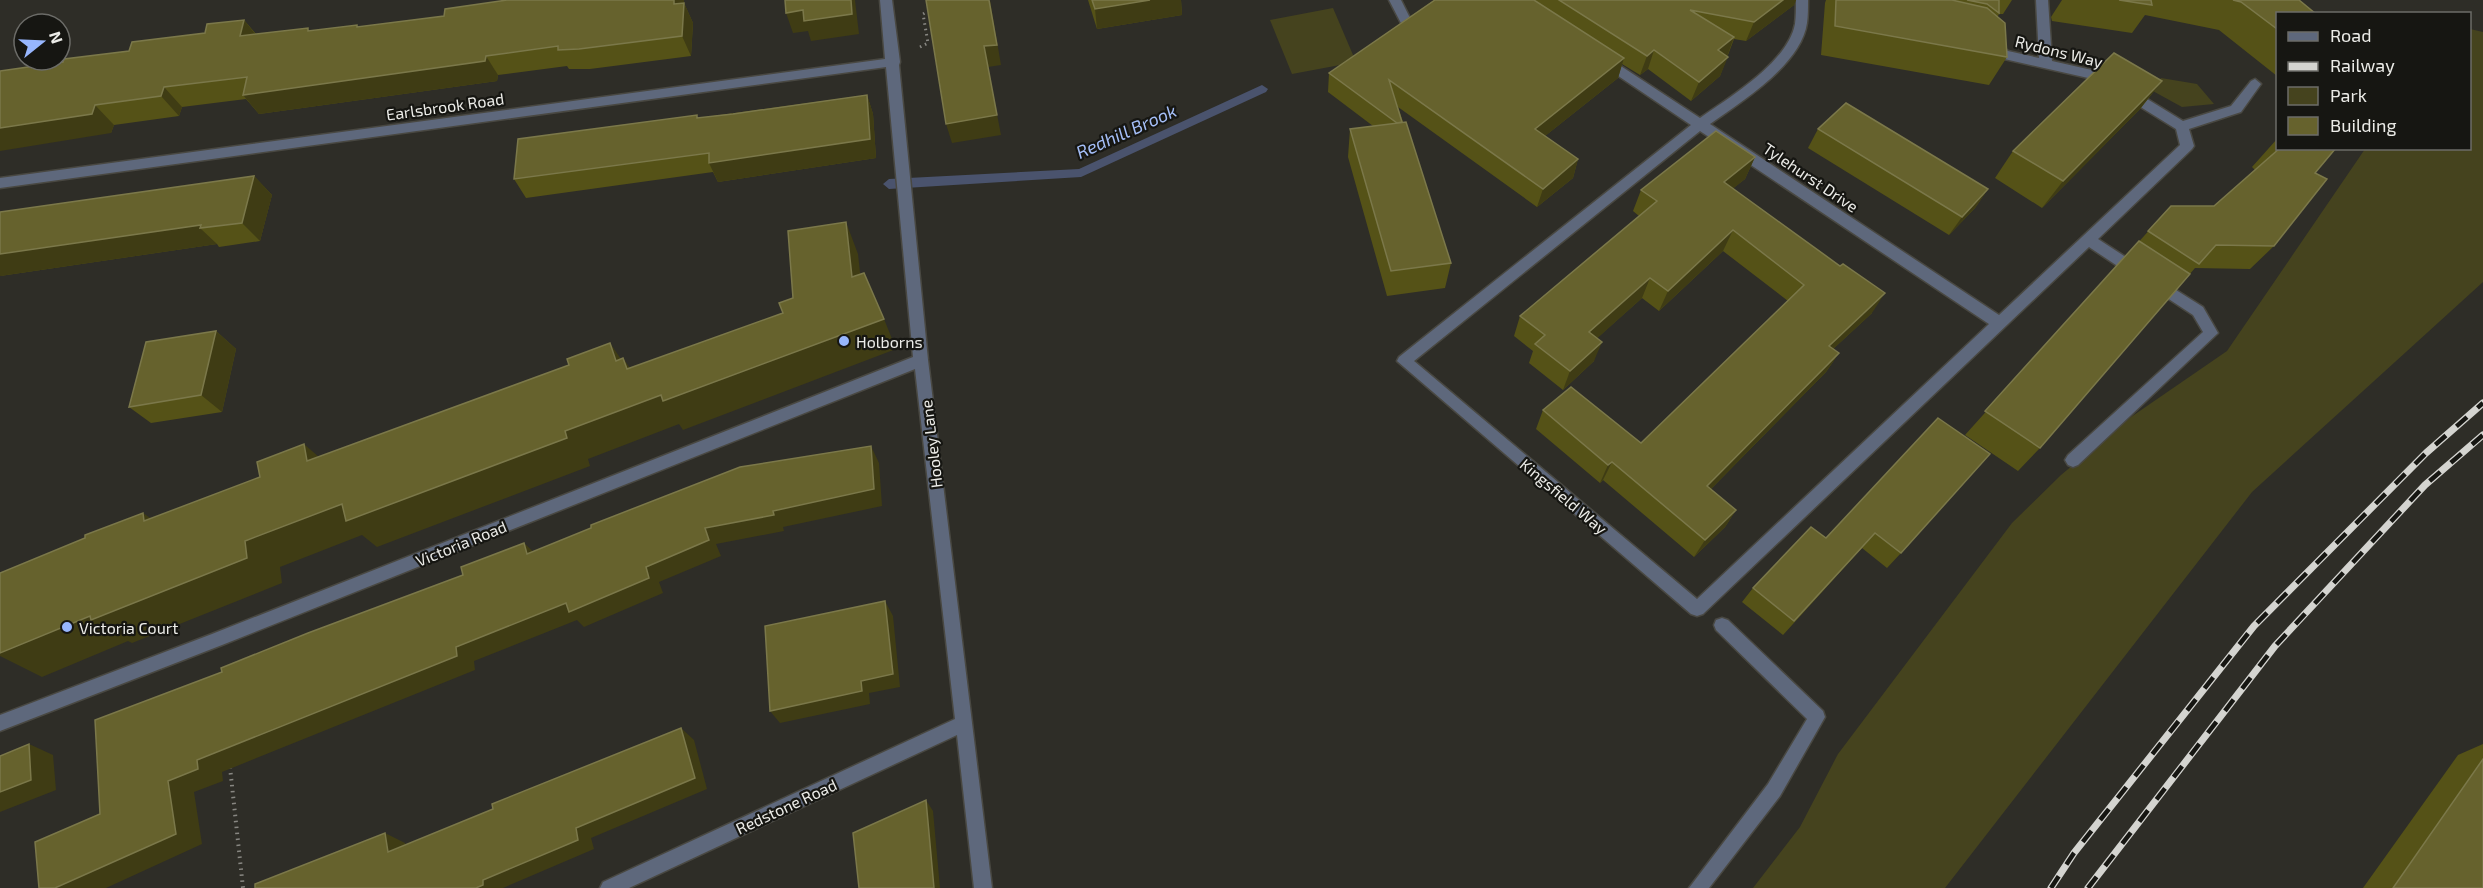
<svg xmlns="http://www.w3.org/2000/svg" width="2483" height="888" font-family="'Exo 2',sans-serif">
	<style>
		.green { fill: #45431e }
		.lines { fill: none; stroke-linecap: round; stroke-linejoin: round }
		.stream { fill: #4a536d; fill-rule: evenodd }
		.minor-casing { stroke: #494842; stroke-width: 3 }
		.path-far1 { stroke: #888782; stroke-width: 3; stroke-dasharray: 1.5 4; stroke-linecap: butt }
		.path { stroke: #888782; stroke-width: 4; stroke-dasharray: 1.5 4.5; stroke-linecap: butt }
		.minor { fill: #5e687c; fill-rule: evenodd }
		.rail-casing { stroke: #d4d4d0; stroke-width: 7 }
		.rail { stroke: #161612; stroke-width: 4.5; stroke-dasharray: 14; stroke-linecap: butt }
		.wall { fill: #555217 }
		.shaded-wall { fill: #3f3c14 }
		.building { fill: #66622d; stroke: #7b784a; stroke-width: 1.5 }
		.poi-dot { fill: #97b6fd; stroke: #161612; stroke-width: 2 }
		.labels { text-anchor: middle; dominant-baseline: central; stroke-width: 4.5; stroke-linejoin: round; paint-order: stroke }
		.street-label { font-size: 16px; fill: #ecece8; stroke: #161612 }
		.poi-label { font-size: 16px; fill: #ecece8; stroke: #161612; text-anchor: start }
		.water-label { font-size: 18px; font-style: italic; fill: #a4bef7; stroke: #161612 }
	</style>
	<rect width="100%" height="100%" fill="#2e2d27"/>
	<!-- green -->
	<g class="green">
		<polygon points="1333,8 1356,62 1292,74 1270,20"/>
		<polygon points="2470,29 2483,32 2483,282 2252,492 1945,888 1753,888 1800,827 1838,754 2012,523 2061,475 2131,417 2227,351 2365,149 2470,148"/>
		<polygon points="2161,78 2197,84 2214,104 2182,107 2151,90"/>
	</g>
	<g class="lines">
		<!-- stream -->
		<polygon class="stream" points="1262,85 1268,89 1266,92 1081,177 889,189 883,184 889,179 1079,169"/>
		<!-- minor casing -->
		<g class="minor-casing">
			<g id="minor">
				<polygon points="880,0 892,0 900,62 899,65 928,360 992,888 974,888 957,735 629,888 600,888 603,882 955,719 915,369 222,645 0,731 0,715 212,634 913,357 886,67 0,188 0,178 885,59"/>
				<polygon points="1389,0 1401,0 1412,22 1410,25 1402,25"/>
				<path d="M 1796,0 L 1808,0 C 1808,8 1808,16 1807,23 C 1801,65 1741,102 1710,124 L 1999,315 L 2180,145 L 2176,129 L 2097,80 L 2000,58 L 1987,47 L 1987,41 L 1995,41 L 2008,51 L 2039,58 L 2036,0 L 2048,0 L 2052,61 L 2105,73 L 2183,121 L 2231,106 L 2251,81 L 2255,79 L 2261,84 L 2241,112 L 2189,129 L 2194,146 L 2192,149 L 2098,239 L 2141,267 L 2143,271 L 2141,275 L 2131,275 L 2089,247 L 1703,614 L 1697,616 L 1691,614 L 1397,361 L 1399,357 L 1691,125 L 1599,63 L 1599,57 L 1607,57 L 1700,118 C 1730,97 1788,62 1795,24 C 1796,16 1796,8 1796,0 ZM 1700,131 L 1989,324 L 1697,599 L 1414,361 Z"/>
				<polygon points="2157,278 2203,307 2218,333 2078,465 2073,467 2068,465 2065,460 2068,455 2203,332 2193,315 2152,288 2150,284 2152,280"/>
				<polygon points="1722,618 1728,620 1823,711 1825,717 1780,796 1709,888 1689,888 1768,784 1807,719 1716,630 1714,625 1716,620"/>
			</g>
		</g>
		<!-- path-far1 -->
		<polyline class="path-far1" points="920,47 928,43 923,14 930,10"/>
		<!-- path -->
		<polyline class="path" points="230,767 243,888"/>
		<!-- minor -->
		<use href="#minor" class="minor"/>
		<!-- rail casing -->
		<g class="rail-casing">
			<g id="rail">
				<polyline points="2051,888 2074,853 2254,626 2426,453 2483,403"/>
				<polyline points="2088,888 2275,646 2425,485 2483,435"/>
			</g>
		</g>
		<!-- rail -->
		<use href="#rail" class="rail"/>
	</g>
	<!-- wall -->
	<g class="wall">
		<polygon points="507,0 684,0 684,3 693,23 691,56 590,69 569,69 567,66 498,75 497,81 259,114 246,99 182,107 179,116 114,125 111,133 63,62 129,51 205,33 244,20 256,34 310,31 358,27 444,16"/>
		<polygon points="1088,0 1181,0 1182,15 1097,29"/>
		<polygon points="1434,0 1796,0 1794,5 1746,41 1734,39 1720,76 1691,101 1648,69 1640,75 1622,64 1618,78 1545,136 1578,159 1573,178 1537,207 1398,107 1451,263 1445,288 1387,296 1348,157 1350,129 1373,126 1328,92 1329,73"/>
		<polygon points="1826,0 2012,0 2003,14 1999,14 1998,16 2007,57 1989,85 1821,55 1825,3"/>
		<polygon points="2062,0 2299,0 2277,14 2277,76 2219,30 2145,15 2132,33 2052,21 2051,17"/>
		<polygon points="2162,81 2140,109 2042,208 1995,178 2013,151"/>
		<polygon points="867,95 873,114 876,158 718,182 713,172 526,198 514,179 698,118"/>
		<polygon points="1818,129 1988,189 1975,208 1949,235 1808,148"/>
		<polygon points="2277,139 2277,148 2336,148 2315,173 2274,246 2250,269 2195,268 2040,448 2018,471 1965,435 2171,206 2214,206 2255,170 2252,167"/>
		<polygon points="1755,157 1745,179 1732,189 1872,313 1833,349 1839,353 1826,372 1711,489 1736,510 1725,527 1694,557 1603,480 1600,483 1536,429 1543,410 1641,443 1788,301 1723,251 1659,311 1642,298 1597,338 1594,361 1563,390 1529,363 1533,351 1514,336 1520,316 1639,216 1633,211 1641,190"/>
		<polygon points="254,176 272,195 260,241 219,247 217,244 0,276"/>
		<polygon points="216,331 236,349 222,412 151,423 129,407"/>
		<polygon points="1938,418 1901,553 1887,568 1862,548 1783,635 1742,602 1753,588 1826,538"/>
		<polygon points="2483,744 2483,888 2363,888 2458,755"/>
	</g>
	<!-- shaded-wall -->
	<g class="shaded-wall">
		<polygon points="674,0 684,0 684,3 693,23 691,56 682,36 674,4"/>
		<polygon points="851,0 855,0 859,34 811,41 808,31 793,33 786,13"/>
		<polygon points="990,0 1001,65 988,67 1001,135 952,143 946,124 984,46"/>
		<polygon points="1150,0 1181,0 1182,15 1097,29 1095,9"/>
		<polygon points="1783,0 1796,0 1794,5 1746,41 1754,22"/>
		<polygon points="244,20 260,40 240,36"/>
		<polygon points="1734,37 1727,57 1718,50"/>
		<polygon points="1654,50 1648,69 1640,75 1647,56"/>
		<polygon points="486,56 498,75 497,81 259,114 243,95"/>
		<polygon points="1728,57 1720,76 1691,101 1699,82"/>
		<polygon points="1624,58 1618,78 1530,148 1535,129"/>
		<polygon points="2162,81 2140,109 2042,208 2063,181"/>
		<polygon points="164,87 182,107 179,116 161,96"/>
		<polygon points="867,95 873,114 876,158 718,182 709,163"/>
		<polygon points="95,105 114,125 111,133 0,151 0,128"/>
		<polygon points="1755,157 1745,179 1714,204 1724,182"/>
		<polygon points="1578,159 1573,178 1537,207 1543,189"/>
		<polygon points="254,176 272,195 260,241 242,223"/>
		<polygon points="1988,189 1975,208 1949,235 1962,217"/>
		<polygon points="846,222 858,254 864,308 852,277"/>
		<polygon points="201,225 200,228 217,244 0,276 0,254"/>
		<polygon points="1733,230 1723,251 1659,311 1668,291"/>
		<polygon points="1650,278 1642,298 1582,352 1589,332"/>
		<polygon points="1885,293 1872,313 1816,365 1829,346"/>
		<polygon points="884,319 896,349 683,430 679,424 588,459 590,466 377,547 362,535 280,567 282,583 132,643 128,641 42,677 0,656 0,653 90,616 245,541 342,504 565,431 661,395"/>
		<polygon points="216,331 236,349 222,412 201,395"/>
		<polygon points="1602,342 1594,361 1563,390 1570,371"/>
		<polygon points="610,343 625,365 623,358 643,387 616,361"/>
		<polygon points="1839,353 1826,372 1696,504 1707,486"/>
		<polygon points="304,444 336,472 307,461"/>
		<polygon points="871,446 879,463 882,506 783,527 784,531 716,544 721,556 659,582 663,593 584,627 577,620 474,661 475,670 222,772 223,781 194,792 202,844 106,888 55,888 168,781 197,760 456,647 646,567 705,528 773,511"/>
		<polygon points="1612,462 1603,480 1600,483 1608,465"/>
		<polygon points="1736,510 1725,527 1694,557 1705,540"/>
		<polygon points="143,513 181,539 144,521"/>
		<polygon points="524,543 540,558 527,554"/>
		<polygon points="885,601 893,616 900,687 869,693 870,704 780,723 770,711 861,681"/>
		<polygon points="681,728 694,740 707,789 591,838 594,849 503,888 476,888 483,880 576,828"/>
		<polygon points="29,744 53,755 56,790 0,812 0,792"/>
		<polygon points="926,800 933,811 940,888 934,888"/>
		<polygon points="385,833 405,843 408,862 388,852"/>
	</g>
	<!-- building -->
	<g class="building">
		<polygon points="507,0 674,0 674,4 684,3 682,36 579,49 558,50 558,46 486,56 485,61 243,95 247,77 164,87 161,96 95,105 92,114 0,128 0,71 63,62 64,59 129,51 132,42 205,33 207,24 244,20 240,36 308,28 308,31 357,25 357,27 444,16 445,9"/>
		<polygon points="785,0 851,0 852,14 804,21 803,10 786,13"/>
		<polygon points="926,0 989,0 997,45 984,46 997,115 946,124"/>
		<polygon points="1092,0 1150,0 1095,9"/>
		<polygon points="1435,0 1534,0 1624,58 1535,129 1578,159 1543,189 1389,80 1402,122 1397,123 1329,73"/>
		<polygon points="1559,0 1783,0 1754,22 1690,10 1734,37 1718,50 1728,57 1699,82 1654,50 1647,56"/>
		<polygon points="1836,0 1952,0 1987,8 2005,23 2007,57 1835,26"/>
		<polygon points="1967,0 1999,0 1999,13 1987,4"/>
		<polygon points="2119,0 2151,0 2152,5"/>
		<polygon points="2233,0 2299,0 2316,14 2277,14 2277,29 2241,2"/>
		<polygon points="2114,53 2162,81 2063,181 2013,151"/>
		<polygon points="867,95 870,139 709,163 709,153 514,179 518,139 697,115 697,118 733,114"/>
		<polygon points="1846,103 1988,189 1962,217 1818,129"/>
		<polygon points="1406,122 1451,263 1391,271 1350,129"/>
		<polygon points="1716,131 1755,157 1724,182 1840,266 1843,264 1885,293 1829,346 1839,353 1707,486 1736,510 1705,540 1612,462 1608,465 1543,410 1571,387 1641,443 1804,285 1733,230 1668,291 1650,278 1589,332 1602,342 1570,371 1535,344 1545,335 1520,316 1657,201 1641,190"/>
		<polygon points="2280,148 2336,148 2315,173 2327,179 2274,246 2216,245 2199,264 2148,231 2171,206 2214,206"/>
		<polygon points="254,176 242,223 200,228 201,225 0,254 0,212"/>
		<polygon points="846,222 852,277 864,273 884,319 663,401 661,395 565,431 567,438 346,521 342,504 245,541 247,558 91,620 90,616 0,653 0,573 85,538 85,535 143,513 144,521 260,477 257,462 304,444 307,461 569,365 567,359 610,343 616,361 623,358 627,369 783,313 779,303 793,298 788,231"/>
		<polygon points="2139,241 2190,274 2040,448 1985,411"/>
		<polygon points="216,331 201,395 129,407 146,342"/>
		<polygon points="1938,418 1990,454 1901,553 1875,533 1794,621 1753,588 1811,527 1826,538"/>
		<polygon points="871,446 874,489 773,511 774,515 705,528 709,540 646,567 649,578 569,612 566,603 456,647 457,656 197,760 198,769 168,781 176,834 55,888 39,888 35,842 100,814 95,720 222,672 221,668 308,633 463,575 461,567 524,543 527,554 591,528 591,525 740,467"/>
		<polygon points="885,601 893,674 861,681 862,691 770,711 765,626"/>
		<polygon points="681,728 695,778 576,828 578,840 483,880 483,885 476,888 255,888 255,884 385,833 388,852 493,809 492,804"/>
		<polygon points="29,744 31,780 0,792 0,756"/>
		<polygon points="2483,759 2483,888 2393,888"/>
		<polygon points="926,800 934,888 859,888 853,833"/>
	</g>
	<!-- markers -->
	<g class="poi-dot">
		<circle cx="844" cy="341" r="6"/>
		<circle cx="67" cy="627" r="6"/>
	</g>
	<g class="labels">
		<!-- street labels -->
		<g class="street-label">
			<text transform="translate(2059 51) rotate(14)">Rydons Way</text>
			<text transform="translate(445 106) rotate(-8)">Earlsbrook Road</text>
			<text transform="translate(1811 177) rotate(34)">Tylehurst Drive</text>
			<text transform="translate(931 444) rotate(-97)">Hooley Lane</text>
			<text transform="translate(1564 496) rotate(40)">Kingsfield Way</text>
			<text transform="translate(461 543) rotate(-22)">Victoria Road</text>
			<text transform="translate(786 806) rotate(-25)">Redstone Road</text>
		</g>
		<!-- poi labels -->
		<g class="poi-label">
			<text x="856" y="341">Holborns</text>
			<text x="79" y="627">Victoria Court</text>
		</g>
		<!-- water labels -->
		<g class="water-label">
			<text transform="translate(1126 131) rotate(-24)">Redhill Brook</text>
		</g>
	</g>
	<!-- legend -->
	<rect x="2276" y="12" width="195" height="138" fill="#161612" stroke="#6c6c68" stroke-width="1.5"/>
	<rect x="2288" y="32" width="30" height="9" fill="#5e687c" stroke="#6c6c68" stroke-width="1.5"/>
	<text x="2330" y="42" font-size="18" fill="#ecece8">Road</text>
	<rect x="2288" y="62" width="30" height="9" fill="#d4d4d0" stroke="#6c6c68" stroke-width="1.5"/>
	<text x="2330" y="72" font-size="18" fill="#ecece8">Railway</text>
	<rect x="2288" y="87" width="30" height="18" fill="#45431e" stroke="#6c6c68" stroke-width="1.5"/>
	<text x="2330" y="102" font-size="18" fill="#ecece8">Park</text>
	<rect x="2288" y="117" width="30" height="18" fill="#66622d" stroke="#6c6c68" stroke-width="1.5"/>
	<text x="2330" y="132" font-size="18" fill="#ecece8">Building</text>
	<!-- north arrow -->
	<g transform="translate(42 42) rotate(72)"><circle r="28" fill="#161612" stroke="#6c6c68" stroke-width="1.5"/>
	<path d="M0-4.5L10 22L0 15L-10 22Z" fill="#97b6fd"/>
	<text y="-9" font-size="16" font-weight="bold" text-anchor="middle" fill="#ecece8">N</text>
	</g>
</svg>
